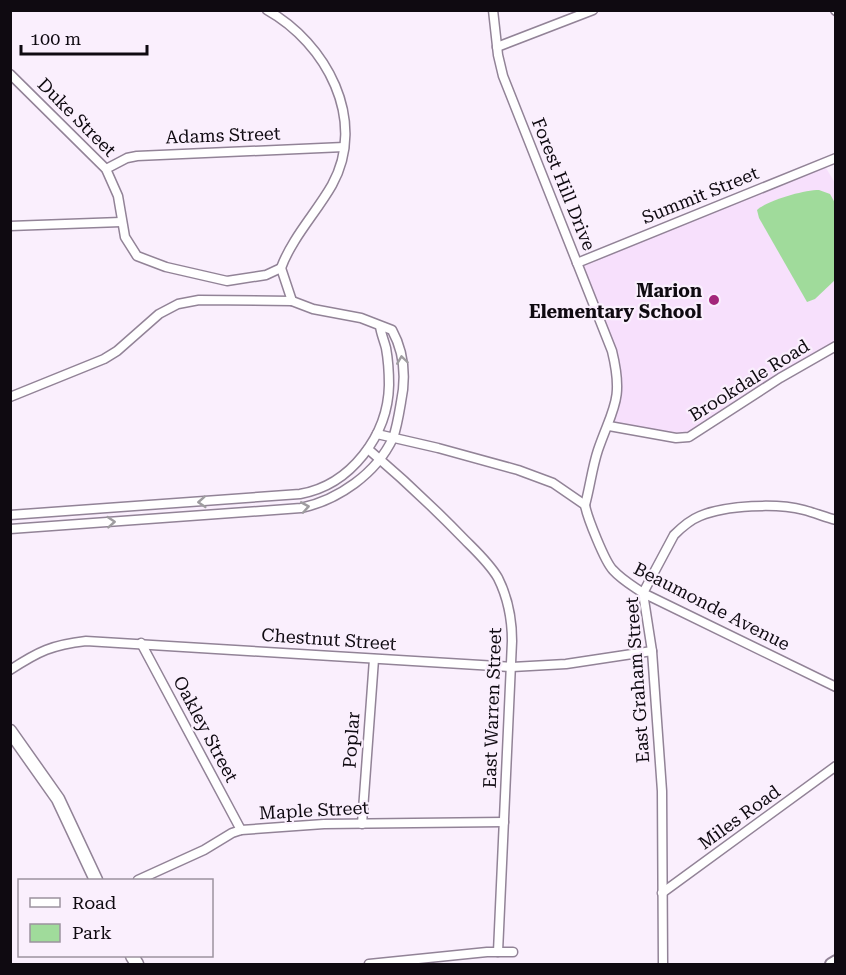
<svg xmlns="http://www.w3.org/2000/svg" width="846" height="975" font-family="'Roboto Serif',serif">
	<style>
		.built { fill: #f7e0fc }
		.green { fill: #a0db9b }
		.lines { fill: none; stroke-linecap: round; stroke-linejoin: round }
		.minor-casing { stroke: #928397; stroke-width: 11 }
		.tertiary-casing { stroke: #928397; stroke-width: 14 }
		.primary-casing { stroke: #928397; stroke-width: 15 }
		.minor { stroke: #fff; stroke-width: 8 }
		.tertiary { stroke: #fff; stroke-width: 10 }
		.primary { stroke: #fff; stroke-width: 12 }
		.oneway { stroke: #9f9da0 }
		.poi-dot { fill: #a3267a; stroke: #faeffd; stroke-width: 2 }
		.labels { text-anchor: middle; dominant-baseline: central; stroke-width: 4.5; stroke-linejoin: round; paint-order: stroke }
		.street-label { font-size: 18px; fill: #0f0a11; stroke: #faeffd }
		.poi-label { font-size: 18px; font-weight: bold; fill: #0f0a11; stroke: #faeffd; text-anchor: end }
	</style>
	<rect width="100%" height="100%" fill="#faeffd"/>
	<!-- built -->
	<polygon class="built" points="823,163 835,183 835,346 689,437 609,426 617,369 577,263"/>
	<!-- green -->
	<path class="green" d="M 819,190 L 830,194 L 835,203 L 835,280 L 815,299 L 807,302 L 759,218 L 757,210 C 768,200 804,190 819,190 Z"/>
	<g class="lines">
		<!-- minor casing -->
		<g class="minor-casing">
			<g id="minor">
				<path d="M 267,10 C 326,43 368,120 332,185 C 316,213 292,238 281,268 L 292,301"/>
				<path d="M 493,10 L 498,55 L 503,76 L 612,351 C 624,400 613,407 598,450 C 592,468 590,487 585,505"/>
				<polyline points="835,10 836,11"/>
				<polyline points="497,47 593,10"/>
				<polyline points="10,74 106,169 118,196 125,237 137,256 166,267 227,281 266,275 281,268"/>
				<polyline points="106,169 127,158 137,156 344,147"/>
				<polyline points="10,226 121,222"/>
				<polyline points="577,263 836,158"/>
				<path d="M 10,397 L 104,359 L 117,351 L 159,314 L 178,304 L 199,300 L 292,301 L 313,309 L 361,318 L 392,330 C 404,352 406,378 401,402 C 399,414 397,427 393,438 C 376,474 338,500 301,508 L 10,529"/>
				<polyline points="609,426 676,438 689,437 780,378 836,346"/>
				<path d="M 377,434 L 438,448 L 518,470 L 553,483 L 585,505 C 587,517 605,562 613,570 C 622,580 633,586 643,593 L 836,687"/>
				<path d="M 368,449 C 402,478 434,508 465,540 C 477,552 490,564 498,578 C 508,598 512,619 512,641 L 498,952"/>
				<path d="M 10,515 L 300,494 C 351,485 388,435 389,385 C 389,373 388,359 386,348 C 384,340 381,334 380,326"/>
				<polyline points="141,643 241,830"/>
				<path d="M 10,670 C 39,651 52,645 86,641 L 512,667 L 566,664 L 652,651"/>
				<polyline points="362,824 374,659"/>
				<polyline points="138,880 204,850 232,833 241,830 324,824 504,822"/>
				<polyline points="662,893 836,766"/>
				<polyline points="369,964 487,952 513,952"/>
				<path d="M 663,964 L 662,791 L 652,651 L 643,593 L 674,535 C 682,527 690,520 700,516 C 726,505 777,503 804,510 C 815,513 825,517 836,520"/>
			</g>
		</g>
		<!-- tertiary casing -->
		<g class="tertiary-casing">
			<polyline id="tertiary" points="831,964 836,961"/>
		</g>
		<!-- primary casing -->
		<g class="primary-casing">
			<g id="primary">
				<polyline points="10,731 58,799 96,880"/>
				<polyline points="132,956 137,964"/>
			</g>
		</g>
		<!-- minor -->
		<use href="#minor" class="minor"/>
		<!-- tertiary -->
		<use href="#tertiary" class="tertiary"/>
		<!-- primary -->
		<use href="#primary" class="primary"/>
	</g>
	<!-- one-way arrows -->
	<defs><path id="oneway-chevron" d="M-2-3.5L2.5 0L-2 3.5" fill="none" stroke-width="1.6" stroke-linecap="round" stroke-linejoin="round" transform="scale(1.5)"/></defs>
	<g class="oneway">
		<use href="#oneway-chevron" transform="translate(402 360) rotate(-98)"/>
		<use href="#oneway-chevron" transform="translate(202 502) rotate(176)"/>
		<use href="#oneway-chevron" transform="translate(305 507) rotate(-10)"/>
		<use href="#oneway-chevron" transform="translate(111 522) rotate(-4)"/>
	</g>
	<!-- markers -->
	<circle class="poi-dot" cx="714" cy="300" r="6"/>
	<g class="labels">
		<!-- street labels -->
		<g class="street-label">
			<text transform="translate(77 117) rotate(45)">Duke Street</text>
			<text transform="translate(223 135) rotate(-2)">Adams Street</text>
			<text transform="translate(564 184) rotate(68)">Forest Hill Drive</text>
			<text transform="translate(700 195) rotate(-22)">Summit Street</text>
			<text transform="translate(749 380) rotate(-32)">Brookdale Road</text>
			<text transform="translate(712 606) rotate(27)">Beaumonde Avenue</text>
			<text transform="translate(329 639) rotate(4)">Chestnut Street</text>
			<text transform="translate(637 680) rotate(-94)">East Graham Street</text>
			<text transform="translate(492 708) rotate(-88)">East Warren Street</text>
			<text transform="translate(206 729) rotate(62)">Oakley Street</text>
			<text transform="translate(351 740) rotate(-86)">Poplar</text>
			<text transform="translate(314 810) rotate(-3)">Maple Street</text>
			<text transform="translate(739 817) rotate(-36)">Miles Road</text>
		</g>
		<!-- poi labels -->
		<g class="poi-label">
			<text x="702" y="290">Marion<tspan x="702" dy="21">Elementary School</tspan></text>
		</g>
	</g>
	<!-- border -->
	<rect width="846" height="975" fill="none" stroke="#0f0a11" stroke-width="24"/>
	<!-- legend -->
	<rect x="18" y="879" width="195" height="78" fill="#faeffd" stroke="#9c939f" stroke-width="1.5"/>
	<rect x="30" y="898" width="30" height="9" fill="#ffffff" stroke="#9c939f" stroke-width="1.5"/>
	<text x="72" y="909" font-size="18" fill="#0f0a11">Road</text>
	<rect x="30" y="924" width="30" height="18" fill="#a0db9b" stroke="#9c939f" stroke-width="1.5"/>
	<text x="72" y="939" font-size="18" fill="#0f0a11">Park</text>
	<!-- scale -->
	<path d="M21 45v9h126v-9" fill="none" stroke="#0f0a11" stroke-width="3"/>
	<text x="30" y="45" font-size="18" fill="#0f0a11" stroke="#faeffd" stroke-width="4.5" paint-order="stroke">100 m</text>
</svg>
